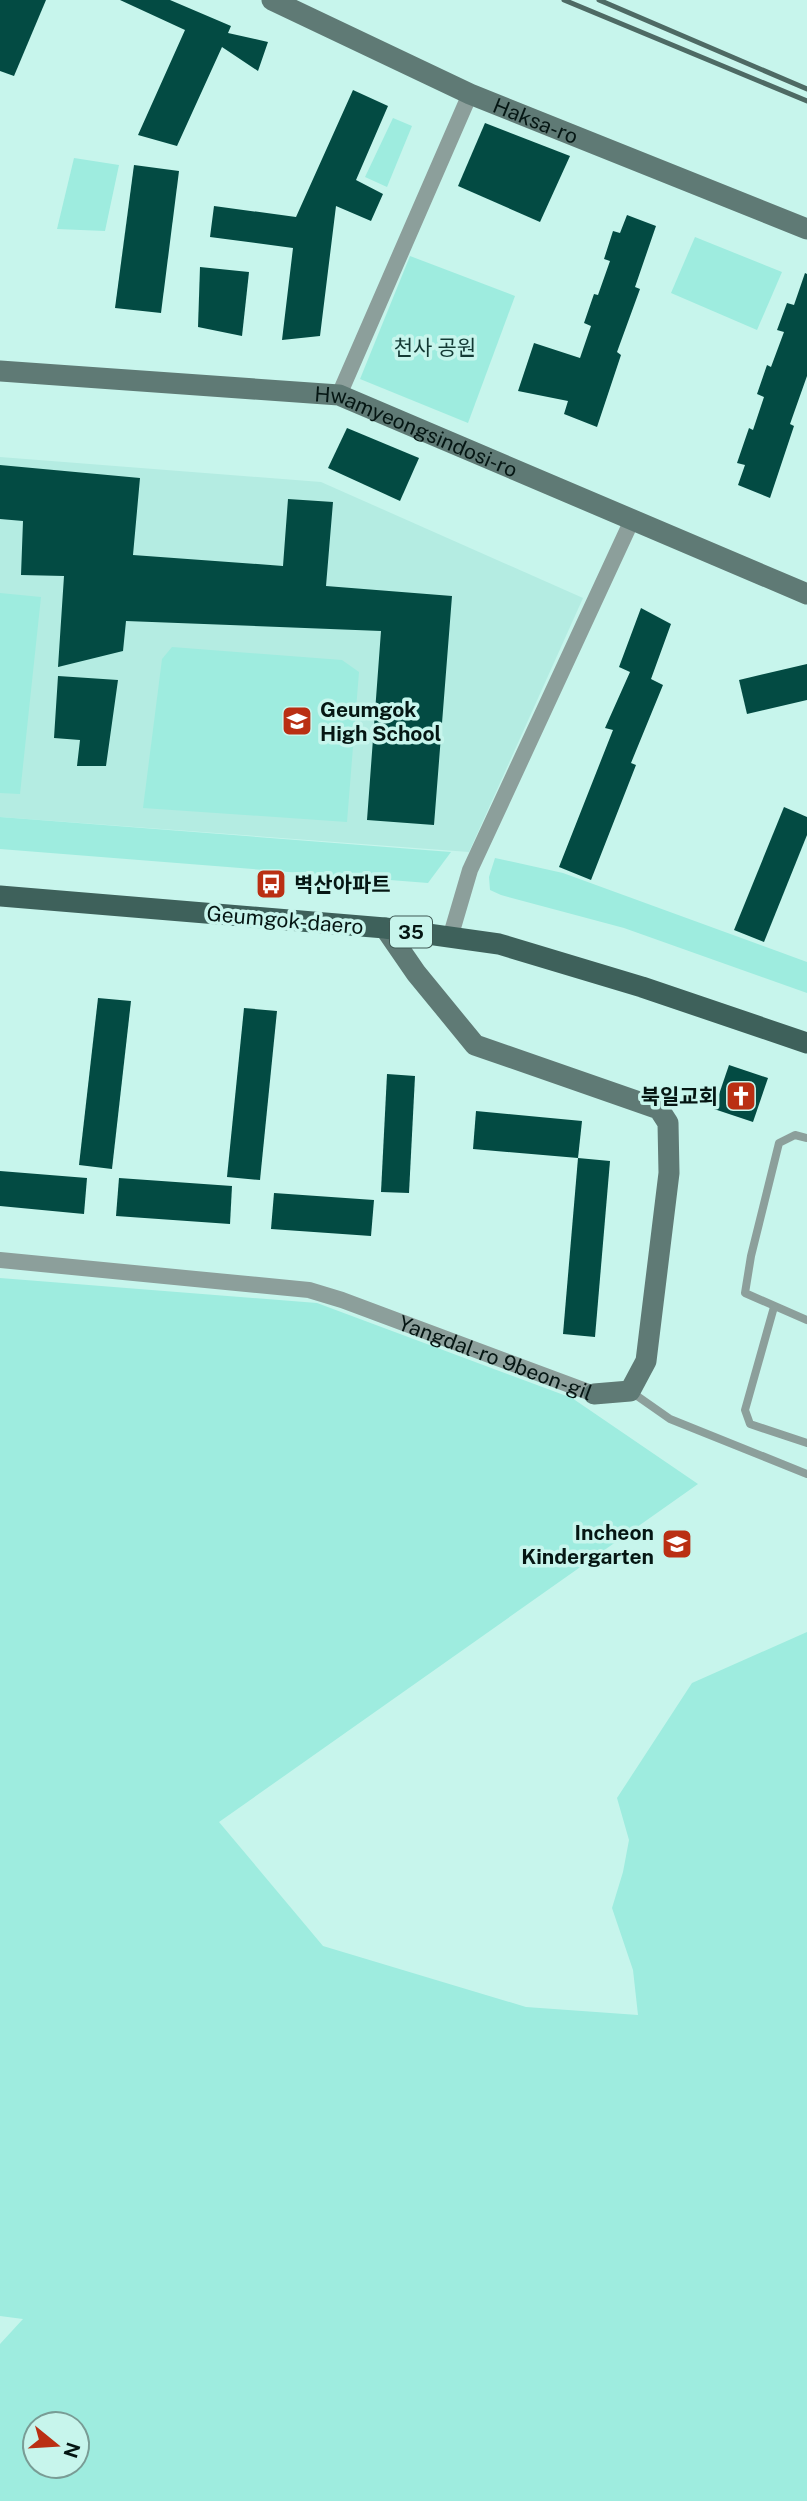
<svg xmlns="http://www.w3.org/2000/svg" width="807" height="2501" font-family="'Public Sans','Noto Sans KR',sans-serif">
	<style>
		.built { fill: #b4ece2 }
		.green { fill: #9eecdf; fill-rule: evenodd }
		.building { fill: #034b43 }
		.lines { fill: none; stroke-linecap: round; stroke-linejoin: round }
		.lane { stroke: #8c9f9b; stroke-width: 8 }
		.street { stroke: #8c9f9b; stroke-width: 16 }
		.secondary { stroke: #5f7a75; stroke-width: 21 }
		.primary { stroke: #3e615b; stroke-width: 21 }
		.rail { stroke: #4e6a64; stroke-width: 5 }
		.labels { text-anchor: middle; dominant-baseline: central; stroke-width: 7; stroke-linejoin: round; paint-order: stroke }
		.shield { fill: #c7f5ec; stroke: #3f5954; stroke-width: 2 }
		.shield-label { font-size: 19px; font-weight: bold; fill: #051613 }
		.street-label { font-size: 21px; fill: #051613; stroke: #c7f5ec }
		.park-label { font-size: 21px; fill: #133934; stroke: #c7f5ec }
		.poi-label { font-size: 21px; font-weight: bold; fill: #051613; stroke: #c7f5ec; text-anchor: start }
	</style>
	<rect width="100%" height="100%" fill="#c7f5ec"/>
	<!-- built -->
	<polygon class="built" points="0,457 321,482 583,598 469,852 0,817"/>
	<!-- green -->
	<g class="green">
		<polygon points="393,118 412,126 387,187 365,177"/>
		<polygon points="74,158 119,165 105,231 57,229"/>
		<polygon points="695,237 782,272 757,330 671,293"/>
		<polygon points="410,256 515,296 468,423 360,379"/>
		<polygon points="0,593 41,597 20,794 0,793"/>
		<polygon points="172,647 342,660 359,672 347,822 143,808 162,659"/>
		<polygon points="0,817 451,852 428,883 0,849"/>
		<polygon points="495,858 563,873 807,962 807,993 624,928 501,895 490,890 489,877"/>
		<path d="M 0,1278 L 317,1303 L 572,1398 L 698,1484 L 219,1822 L 323,1946 L 526,2007 L 638,2015 L 633,1970 L 612,1908 L 623,1872 L 629,1840 L 617,1798 L 692,1683 L 807,1632 L 807,2501 L 0,2501 L 0,2344 L 23,2319 L 0,2316 ZM 35,2424 L 77,2424 L 77,2466 L 35,2466 Z"/>
	</g>
	<!-- building -->
	<g class="building">
		<polygon points="0,0 46,0 14,76 0,71"/>
		<polygon points="120,0 170,0 231,26 228,33 268,42 258,71 222,47 177,146 138,135 185,30"/>
		<polygon points="353,90 388,106 356,180 383,194 371,221 336,206 320,336 282,340 293,248 210,237 214,206 296,217"/>
		<polygon points="485,123 570,156 540,222 458,186"/>
		<polygon points="134,165 179,171 161,313 115,308"/>
		<polygon points="627,215 656,226 635,287 640,289 617,352 621,355 597,427 564,414 568,401 518,391 534,343 580,358 591,326 584,323 594,294 598,295 610,261 604,259 613,231 620,233"/>
		<polygon points="200,267 249,272 242,336 198,327"/>
		<polygon points="805,273 807,274 807,376 790,424 794,426 770,498 738,485 745,465 737,463 749,428 753,430 764,397 757,394 767,365 771,367 784,332 777,330 787,303 794,305"/>
		<polygon points="347,428 419,458 400,501 328,468"/>
		<polygon points="0,465 140,478 133,555 283,566 288,499 333,502 326,586 452,596 434,825 367,820 381,631 126,621 123,651 58,667 64,576 21,575 23,521 0,519"/>
		<polygon points="641,608 671,624 651,679 663,685 631,763 636,765 591,880 559,867 613,730 605,728 630,672 619,667"/>
		<polygon points="807,664 807,700 747,714 739,680"/>
		<polygon points="58,676 118,680 106,766 77,766 80,740 54,738"/>
		<polygon points="784,807 807,817 807,835 764,942 734,930"/>
		<polygon points="98,998 131,1001 112,1169 79,1165"/>
		<polygon points="244,1008 277,1011 260,1180 227,1177"/>
		<polygon points="729,1065 768,1078 753,1122 714,1109"/>
		<polygon points="387,1074 415,1076 409,1193 381,1192"/>
		<polygon points="476,1111 582,1121 578,1158 473,1149"/>
		<polygon points="578,1158 610,1161 595,1337 563,1334"/>
		<polygon points="0,1171 87,1178 84,1214 0,1206"/>
		<polygon points="119,1178 232,1186 230,1224 116,1216"/>
		<polygon points="274,1193 374,1200 371,1236 271,1229"/>
	</g>
	<g class="lines">
		<!-- lane -->
		<g class="lane">
			<polyline points="807,1138 795,1135 779,1143 751,1256 745,1293 807,1320"/>
			<polyline points="774,1307 745,1410 750,1424 807,1443"/>
			<polyline points="630,1391 670,1419 807,1474"/>
		</g>
		<!-- street -->
		<g class="street">
			<polyline points="339,395 470,94"/>
			<polyline points="450,938 470,870 632,520"/>
			<path id="s1" d="M 0,1260 L 309,1290 L 342,1300 L 594,1394"/>
		</g>
		<!-- secondary -->
		<g class="secondary">
			<path id="s2" d="M 272,0 L 470,94 L 807,229"/>
			<path id="s3" d="M 0,371 L 339,395 L 807,594"/>
			<polyline points="385,928 416,973 475,1045 659,1109 668,1123 669,1173 646,1361 630,1391 594,1394"/>
		</g>
		<!-- primary -->
		<polyline class="primary" points="0,896 385,928 499,944 642,987 807,1043"/>
		<!-- rail -->
		<g class="rail">
			<polyline points="564,0 807,101"/>
			<polyline points="599,0 807,89"/>
		</g>
	</g>
	<!-- icons -->
	<defs>
		<g id="school-square" transform="scale(1.575)"><rect x="-9" y="-9" width="18" height="18" rx="4" fill="#ba2f13" stroke="#c7f5ec"/><path d="M0-5L7-2L0 1L-7-2ZM-4 1L0 2.5L4 1V4Q0 6-4 4Z" fill="#fff"/></g>
		<g id="bus-square" transform="scale(1.575)"><rect x="-9" y="-9" width="18" height="18" rx="4" fill="#ba2f13" stroke="#c7f5ec"/><path d="M-5-6H5V4H4V6H2V4H-2V6H-4V4H-5ZM-3.5-4V0h7V-4ZM-3.5 1.2v1.5H-2V1.2ZM2 1.2v1.5H3.5V1.2Z" fill="#fff"/></g>
		<g id="church-square" transform="scale(1.575)"><rect x="-9" y="-9" width="18" height="18" rx="4" fill="#ba2f13" stroke="#c7f5ec"/><path d="M-1.2-6h2.4v3.5h3.3v2.4h-3.3V6h-2.4V-.1h-3.3v-2.4h3.3Z" fill="#fff"/></g>
	</defs>
	<g fill-rule="evenodd">
		<use href="#school-square" x="297" y="721"/>
		<use href="#bus-square" x="271" y="884"/>
		<use href="#church-square" x="741" y="1096"/>
		<use href="#school-square" x="677" y="1544"/>
	</g>
	<g class="labels">
		<!-- shield labels -->
		<rect class="shield" x="390" y="916.5" width="42" height="31" rx="5"/>
		<g class="shield-label">
			<text x="411" y="932">35</text>
		</g>
		<!-- street labels -->
		<g class="street-label">
			<text stroke="none"><textPath href="#s2" startOffset="290">Haksa-ro</textPath></text>
			<text stroke="none"><textPath href="#s3" startOffset="424">Hwamyeongsindosi-ro</textPath></text>
			<text transform="translate(285 920) rotate(5)">Geumgok-daero</text>
			<text stroke="none"><textPath href="#s1" startOffset="509">Yangdal-ro 9beon-gil</textPath></text>
		</g>
		<!-- park labels -->
		<g class="park-label">
			<text x="435" y="347">천사 공원</text>
		</g>
		<!-- poi labels -->
		<g class="poi-label">
			<text x="320" y="709">Geumgok<tspan x="320" dy="24">High School</tspan></text>
			<text x="294" y="884">벽산아파트</text>
			<text x="718" y="1096" text-anchor="end">북일교회</text>
			<text x="654" y="1532" text-anchor="end">Incheon<tspan x="654" dy="24">Kindergarten</tspan></text>
		</g>
	</g>
	<!-- north arrow -->
	<g transform="translate(56 2445) rotate(108)"><circle r="33" fill="#c7f5ec" stroke="#799c95" stroke-width="2"/>
	<path d="M0-5L12 26L0 18L-12 26Z" fill="#ba2f13"/>
	<text y="-10" font-size="19" font-weight="bold" text-anchor="middle" fill="#051613">N</text>
	</g>
</svg>
